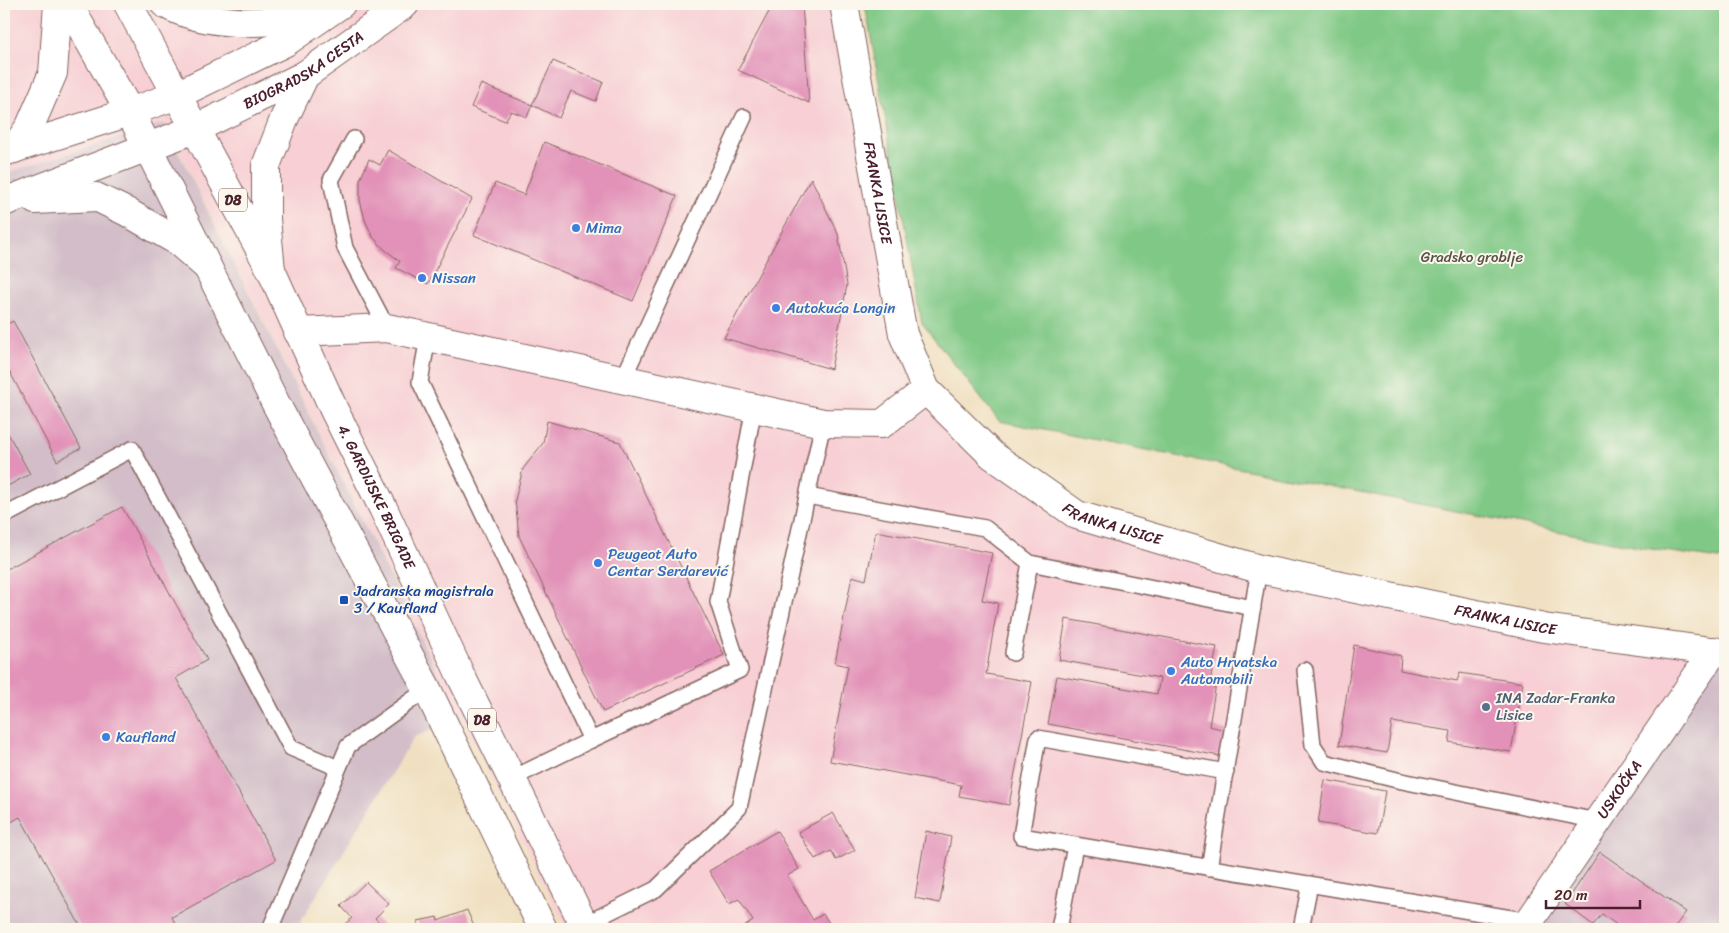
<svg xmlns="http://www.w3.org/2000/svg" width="1729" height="933" font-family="Sriracha,sans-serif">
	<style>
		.built { fill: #f7cfd4 }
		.industrial { fill: #d2bdc8 }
		.green { fill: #7fc885; stroke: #647458 }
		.building { fill: #e292b8 }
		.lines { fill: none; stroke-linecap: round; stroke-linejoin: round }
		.lane-casing { stroke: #846360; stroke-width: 18 }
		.street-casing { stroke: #846360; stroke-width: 30 }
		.secondary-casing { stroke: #846360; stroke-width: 30 }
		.primary-casing { stroke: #846360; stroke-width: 30 }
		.lane { stroke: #fff; stroke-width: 15 }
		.street { stroke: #fff; stroke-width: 28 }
		.secondary { stroke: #fff; stroke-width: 28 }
		.primary { stroke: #fff; stroke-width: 28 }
		.shop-dot { fill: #3f7fe0; stroke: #fbf7ec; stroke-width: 2 }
		.transit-dot { fill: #1a4fb4; stroke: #fbf7ec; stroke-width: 2 }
		.service-dot { fill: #5c6f8a; stroke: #fbf7ec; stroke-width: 2 }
		.labels { text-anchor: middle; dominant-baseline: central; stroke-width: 4; stroke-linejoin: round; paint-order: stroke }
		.shield { fill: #fbf7ec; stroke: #7f6065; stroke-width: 1 }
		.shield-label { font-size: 14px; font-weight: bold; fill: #4a1f2b }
		.street-label { font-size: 15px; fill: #4a1f2b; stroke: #fbf7ec }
		.shop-label { font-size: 15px; fill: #366cbe; stroke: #fbf7ec; text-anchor: start }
		.park-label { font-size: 15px; fill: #5a5246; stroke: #fbf7ec }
		.transit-label { font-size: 15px; fill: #164399; stroke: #fbf7ec; text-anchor: start }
		.service-label { font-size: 15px; fill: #4e5e75; stroke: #fbf7ec; text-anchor: start }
	</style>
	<rect width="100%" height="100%" fill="#fbf7ec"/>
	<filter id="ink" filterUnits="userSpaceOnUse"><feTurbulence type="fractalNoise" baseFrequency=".02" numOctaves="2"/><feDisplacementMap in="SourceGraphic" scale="10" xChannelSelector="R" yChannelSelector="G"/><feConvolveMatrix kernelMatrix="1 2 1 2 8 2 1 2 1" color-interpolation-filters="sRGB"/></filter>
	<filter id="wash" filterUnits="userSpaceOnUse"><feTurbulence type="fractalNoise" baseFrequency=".0096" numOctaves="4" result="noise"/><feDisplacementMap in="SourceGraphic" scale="20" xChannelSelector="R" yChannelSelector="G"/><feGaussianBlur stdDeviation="1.12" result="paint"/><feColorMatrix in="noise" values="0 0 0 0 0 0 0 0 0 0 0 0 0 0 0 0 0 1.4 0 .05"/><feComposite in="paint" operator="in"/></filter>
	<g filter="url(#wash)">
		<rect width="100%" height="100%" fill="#f0e0c1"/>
		<!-- built -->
		<polygon class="built" points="4,4 844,4 927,390 1077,515 1259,569 1714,651 1525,929 566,929 165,123 4,174"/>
		<!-- industrial -->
		<g class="industrial">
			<polygon points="164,123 461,719 414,737 296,929 4,929 4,174"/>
			<polygon points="1725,653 1725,929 1524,929"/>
		</g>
		<!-- green -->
		<polygon class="green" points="865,4 1725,4 1725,560 1638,547 999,421 922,323"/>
		<g id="blocks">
			<!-- building -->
			<g class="building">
				<polygon points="773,4 802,4 809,103 738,70"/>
				<polygon points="553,61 603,82 596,101 571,91 559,118 532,105 527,117 511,111 505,121 471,107 481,84 532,105"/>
				<polygon points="544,142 677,196 633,301 474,235 495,183 524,195"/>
				<polygon points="388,150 472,199 428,284 396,268 400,261 384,249 373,237 365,220 360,200 360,180 369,159 380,165"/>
				<polygon points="811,178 838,234 847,285 831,369 724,338"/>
				<polygon points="13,321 81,448 57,461 4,361 4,326"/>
				<polygon points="547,421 620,442 724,655 603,712 519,536 515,500 523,469 543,443"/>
				<polygon points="4,426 30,474 4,488"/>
				<polygon points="122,507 207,660 176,678 276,860 172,917 178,929 82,929 20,817 4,826 4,563 7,569"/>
				<polygon points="876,531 992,553 982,600 998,603 986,674 1032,682 1009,805 959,796 961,785 830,761 848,666 835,663 852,576 866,580"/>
				<polygon points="1066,619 1217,647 1210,682 1216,684 1209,726 1230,731 1225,757 1048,724 1057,676 1157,694 1160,678 1059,660"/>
				<polygon points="1354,645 1401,656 1400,670 1457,681 1460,673 1523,683 1511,752 1449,742 1451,731 1392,722 1387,753 1339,745"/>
				<polygon points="1325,780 1385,791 1378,833 1318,823"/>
				<polygon points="833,813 855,850 836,860 831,851 815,859 798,832"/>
				<polygon points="777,831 799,869 787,876 813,920 823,914 833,929 747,929 745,926 753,921 739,899 729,904 709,871"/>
				<polygon points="926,831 951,837 940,903 915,898"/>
				<polygon points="1600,852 1686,912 1673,929 1622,929 1602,914 1593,925 1565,904"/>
				<polygon points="366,882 389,904 375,918 386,929 339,929 352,918 341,906"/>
				<polygon points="467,910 475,929 419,929 418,921 437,917 438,921"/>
			</g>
		</g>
	</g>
	<g filter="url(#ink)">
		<use href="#blocks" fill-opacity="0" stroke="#846360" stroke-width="1"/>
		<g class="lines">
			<!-- lane casing -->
			<g class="lane-casing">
				<g id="lane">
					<polyline points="354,139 331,180 345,248 387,328"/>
					<polyline points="428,337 420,382 591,740 740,670 718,602 754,407"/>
					<polyline points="623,379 744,117"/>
					<polyline points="807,496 985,528 1030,563 1253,608"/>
					<polyline points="4,516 132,449 291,748 338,768"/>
					<polyline points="1013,653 1030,563"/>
					<polyline points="1305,670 1313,745 1324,762 1397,780 1597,821"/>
					<polyline points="1226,772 1038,738 1021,836 1529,921"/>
					<polyline points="511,779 591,740"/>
					<polyline points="1209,868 1259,569"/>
					<polyline points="583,925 656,889 739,808 823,423"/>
					<polyline points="270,929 348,746 427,689"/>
					<polyline points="1059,929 1075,846"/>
					<polyline points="1301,929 1310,884"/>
				</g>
			</g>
			<!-- street casing -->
			<g class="street-casing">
				<g id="street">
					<path id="s1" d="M 844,4 L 903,334 L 926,390 L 992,455 L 1077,515 L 1259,569 L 1544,628 L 1725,653"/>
					<polyline points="298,332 387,328 823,423 882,424 926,390"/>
					<path id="s2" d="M 1524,929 L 1714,651"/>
				</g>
			</g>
			<!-- secondary casing -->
			<g class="secondary-casing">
				<g id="secondary">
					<path d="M 165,4 C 213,30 269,22 321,17"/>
					<polyline points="14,149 30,126 53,73 58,4"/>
					<polyline points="4,152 130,112 177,95 286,42 341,4"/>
					<polyline points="35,200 96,197 127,212 177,241 206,266"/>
					<path id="s3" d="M 4,202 L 195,129 L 305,75 L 405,4"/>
					<polyline points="271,270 266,219 266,166 284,119 305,75"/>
				</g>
			</g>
			<!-- primary casing -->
			<g class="primary-casing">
				<g id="primary">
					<polyline points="68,4 130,112 276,404 427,689 543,929"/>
					<path id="s4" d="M 128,4 L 271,270 L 334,410 L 383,508 L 460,674 L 586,929"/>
				</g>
			</g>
			<!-- lane -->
			<use href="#lane" class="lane"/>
			<!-- street -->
			<use href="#street" class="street"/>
			<!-- secondary -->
			<use href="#secondary" class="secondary"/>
			<!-- primary -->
			<use href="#primary" class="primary"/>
		</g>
	</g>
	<!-- markers -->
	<g class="shop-dot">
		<circle cx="576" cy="228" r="5"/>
		<circle cx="422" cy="278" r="5"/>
		<circle cx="776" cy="308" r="5"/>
		<circle cx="598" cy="563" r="5"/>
		<circle cx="1171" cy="671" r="5"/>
		<circle cx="106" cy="737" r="5"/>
	</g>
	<rect class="transit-dot" x="339" y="595" width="10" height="10" rx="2.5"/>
	<circle class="service-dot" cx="1486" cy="707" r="5"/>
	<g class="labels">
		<!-- shield labels -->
		<g class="shield">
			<rect x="219" y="188.5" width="28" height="23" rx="4"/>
			<rect x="468" y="708.5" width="28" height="23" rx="4"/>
		</g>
		<g class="shield-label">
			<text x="233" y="200">D8</text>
			<text x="482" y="720">D8</text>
		</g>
		<!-- street labels -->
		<g class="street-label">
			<text stroke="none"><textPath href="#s3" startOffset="328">BIOGRADSKA CESTA</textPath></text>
			<text stroke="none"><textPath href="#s1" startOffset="192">FRANKA LISICE</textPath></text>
			<text stroke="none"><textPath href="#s4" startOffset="552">4. GARDIJSKE BRIGADE</textPath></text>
			<text stroke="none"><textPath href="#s1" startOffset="629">FRANKA LISICE</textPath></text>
			<text stroke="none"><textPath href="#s1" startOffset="1034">FRANKA LISICE</textPath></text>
			<text stroke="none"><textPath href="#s2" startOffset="169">USKOČKA</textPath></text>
		</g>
		<!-- shop labels -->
		<g class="shop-label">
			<text x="586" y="228">Mima</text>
			<text x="432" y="278">Nissan</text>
			<text x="786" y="308">Autokuća Longin</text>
			<text x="608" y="554">Peugeot Auto<tspan x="608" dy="17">Centar Serdarević</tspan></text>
			<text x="1181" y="662">Auto Hrvatska<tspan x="1181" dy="17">Automobili</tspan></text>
			<text x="116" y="737">Kaufland</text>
		</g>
		<!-- park labels -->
		<g class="park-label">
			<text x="1472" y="257">Gradsko groblje</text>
		</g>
		<!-- transit labels -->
		<g class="transit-label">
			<text x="354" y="591">Jadranska magistrala<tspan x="354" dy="17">3 / Kaufland</tspan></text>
		</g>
		<!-- service labels -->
		<g class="service-label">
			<text x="1496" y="698">INA Zadar-Franka<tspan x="1496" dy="17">Lisice</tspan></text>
		</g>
	</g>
	<!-- margin -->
	<rect width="1729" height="933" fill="none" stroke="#fbf7ec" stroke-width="20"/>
	<!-- scale -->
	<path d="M1546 900v8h94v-8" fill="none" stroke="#4a1f2b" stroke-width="2.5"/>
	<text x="1554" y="900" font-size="15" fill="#4a1f2b" stroke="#fbf7ec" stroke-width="4" paint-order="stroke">20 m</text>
</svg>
